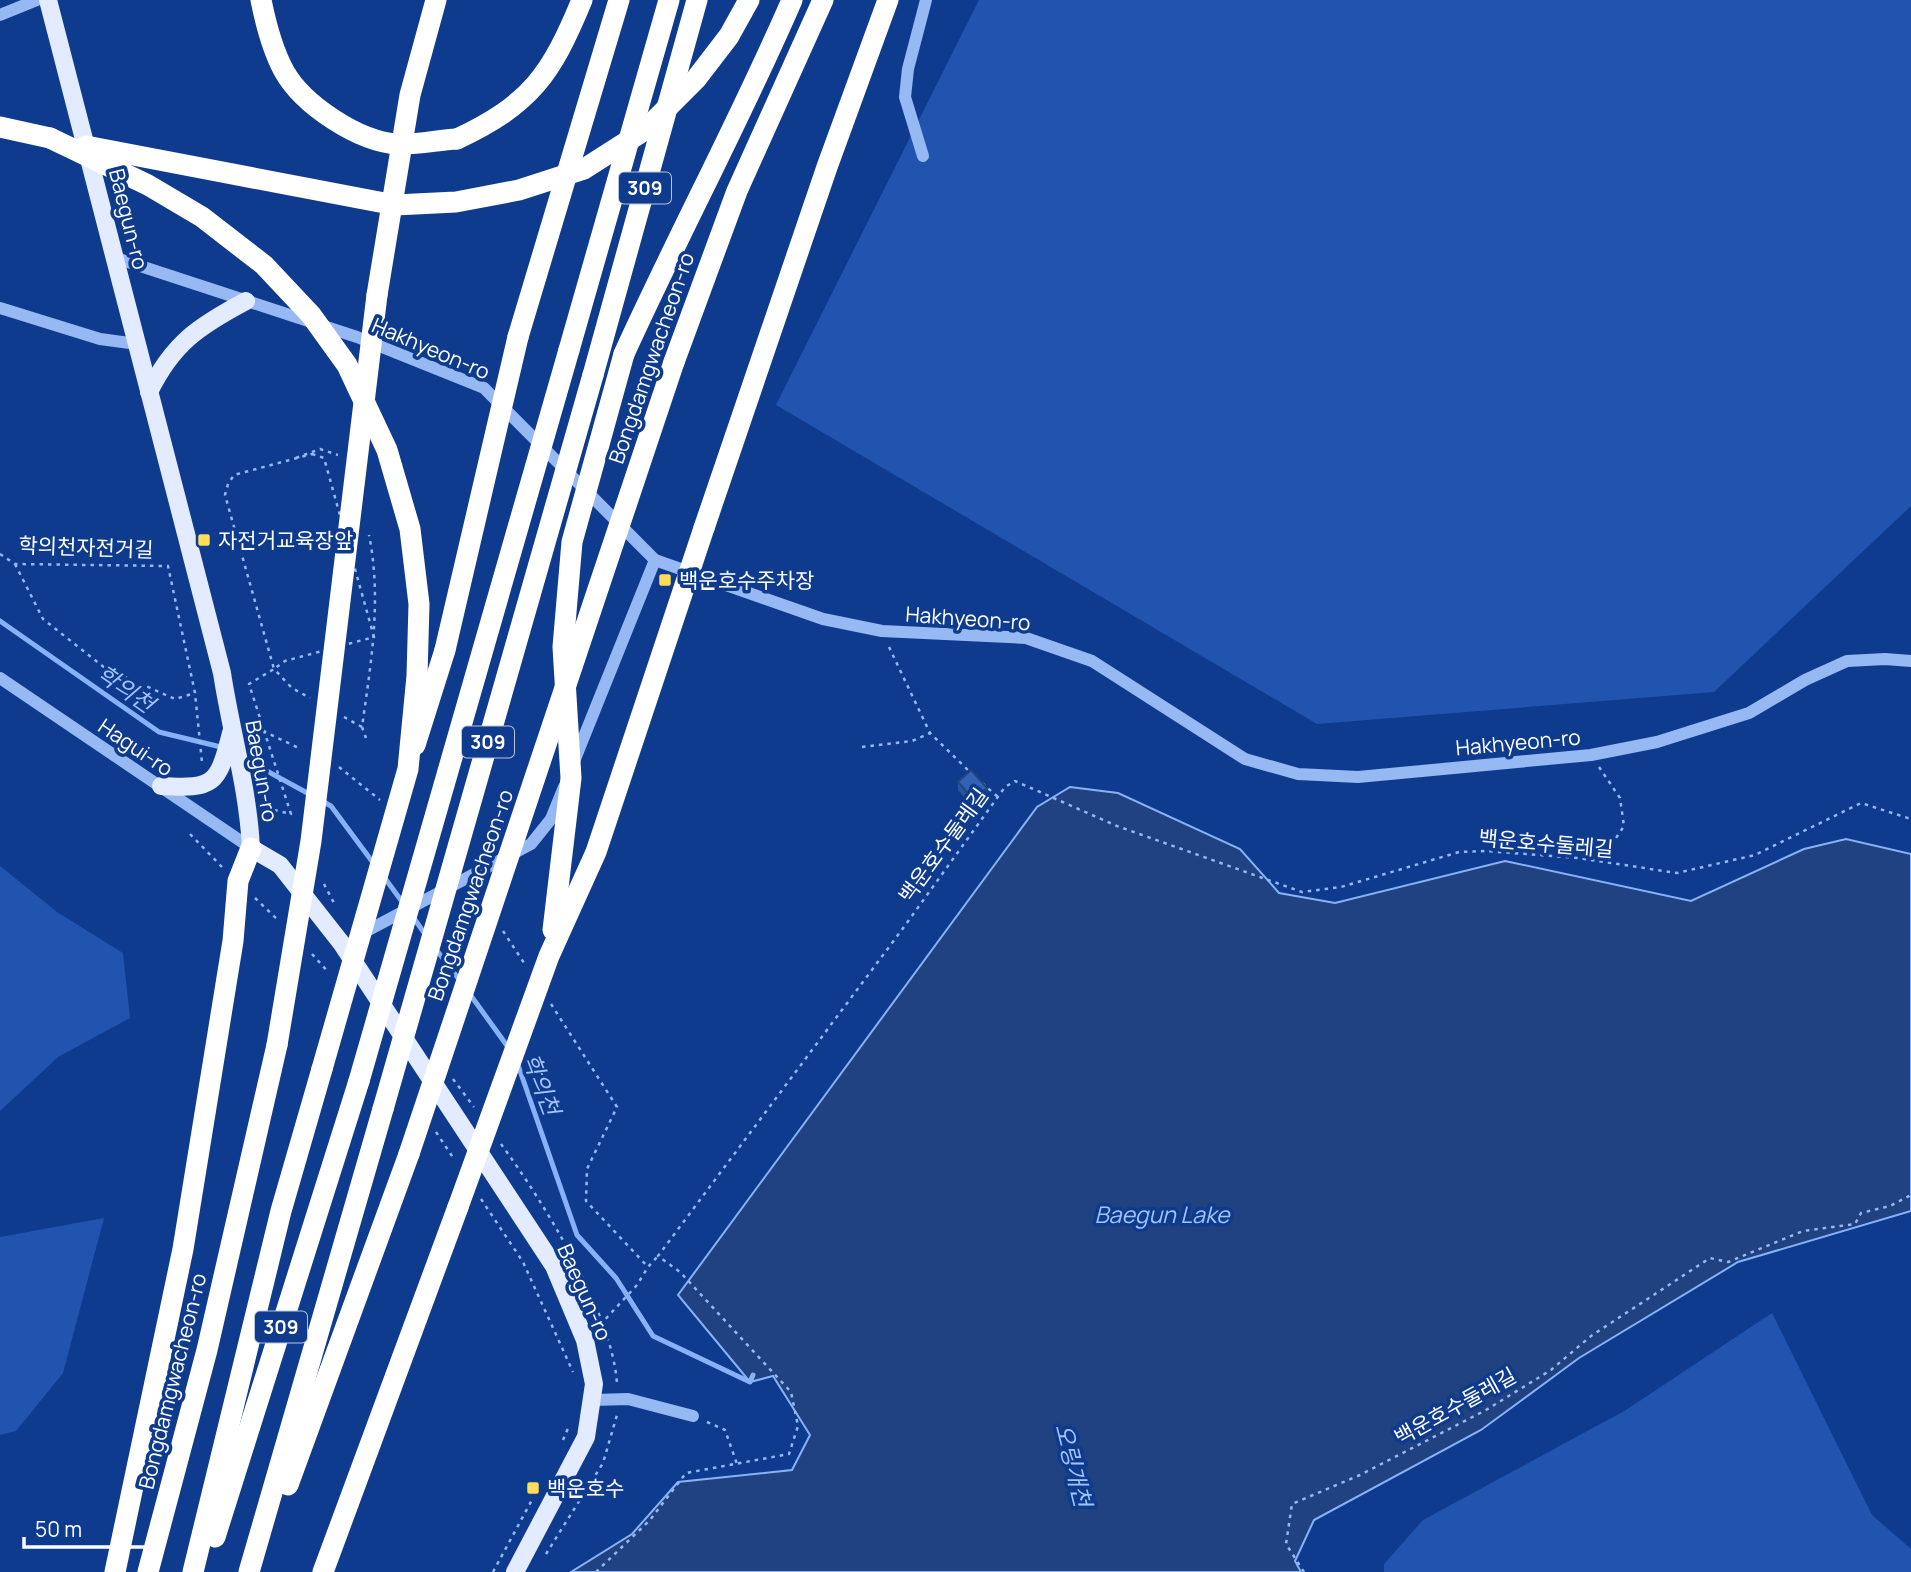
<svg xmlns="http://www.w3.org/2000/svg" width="1911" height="1572" font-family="Manrope,'Noto Sans KR',sans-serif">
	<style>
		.green { fill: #2054ae }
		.water { fill: #214280; stroke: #87b2f7; stroke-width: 2 }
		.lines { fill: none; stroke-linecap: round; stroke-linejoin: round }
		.stream { stroke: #87b2f7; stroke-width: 5 }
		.path { stroke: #96b8f3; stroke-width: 2.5; stroke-dasharray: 3.5 5; stroke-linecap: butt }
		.minor { stroke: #96b8f3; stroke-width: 12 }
		.major { stroke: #e2ebff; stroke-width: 18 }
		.highway { stroke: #fff; stroke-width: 21 }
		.highway-bridge { stroke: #fff; stroke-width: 21 }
		.wall { fill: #2b549d }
		.shaded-wall { fill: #23457f }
		.building { fill: #3262b6; stroke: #23457f; stroke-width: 2 }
		.poi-dot { fill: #ffdd58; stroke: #0e3b8e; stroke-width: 2.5 }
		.labels { text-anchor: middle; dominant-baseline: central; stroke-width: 7; stroke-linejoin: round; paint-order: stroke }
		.shield { fill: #0e3b8e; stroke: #b7c4dd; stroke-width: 2 }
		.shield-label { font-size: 19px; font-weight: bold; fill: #fff }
		.street-label { font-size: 21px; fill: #fff; stroke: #0e3b8e }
		.poi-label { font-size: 21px; fill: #fff; stroke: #0e3b8e; text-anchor: start }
		.water-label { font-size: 23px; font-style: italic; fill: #a2c3fb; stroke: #0e3b8e }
	</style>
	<rect width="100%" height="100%" fill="#0e3b8e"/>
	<!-- green -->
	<g class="green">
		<polygon points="979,0 1911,0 1911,506 1714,692 1317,724 776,405"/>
		<polygon points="0,866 57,912 123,953 130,1018 58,1057 0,1111"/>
		<polygon points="104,1218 63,1373 16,1431 0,1435 0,1237"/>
		<polygon points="1772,1313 1872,1515 1911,1549 1911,1572 1384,1572 1384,1564 1423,1520 1626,1410"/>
	</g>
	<!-- water -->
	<polygon class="water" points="1070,787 1118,793 1240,849 1279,893 1335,903 1505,861 1691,901 1804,849 1846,839 1911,854 1911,1211 1738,1262 1579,1358 1481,1430 1314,1520 1295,1561 1301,1572 571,1572 632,1534 678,1482 792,1470 810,1435 773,1376 750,1382 678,1295 1037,807"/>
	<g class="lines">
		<!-- stream -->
		<g class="stream">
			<polyline points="0,621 159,732 225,748"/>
			<polyline points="243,758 311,795"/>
			<polyline points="320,800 331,806 374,864"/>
			<polyline points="384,877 403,903"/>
			<polyline points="413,917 425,934"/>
			<polyline points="435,948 461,982"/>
			<polyline points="469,993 508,1047"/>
			<polyline points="518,1065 577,1235 616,1278 653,1336 750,1382 753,1375"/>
		</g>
		<!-- path -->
		<g class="path">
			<polygon points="312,454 324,458 374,637 285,661 274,669 225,495 228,484 234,475"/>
			<polyline points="296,458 320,449 338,455"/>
			<polyline points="0,554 15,564 168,566 195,693 202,762"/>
			<polyline points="15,564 43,619 105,668 175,699 195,693"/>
			<polyline points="889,647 930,733 972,774"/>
			<path d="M 344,717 L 362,727 C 371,663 382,599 369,535"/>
			<polyline points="362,727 366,738"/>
			<polyline points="263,731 301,749"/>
			<polyline points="862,747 912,741 930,733"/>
			<polyline points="339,767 380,800"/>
			<polyline points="1599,767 1620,798 1624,826 1600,862"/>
			<polyline points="982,783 998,797"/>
			<polyline points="266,808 291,814 249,684 274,669 292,688 310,698"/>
			<polyline points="190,834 222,867"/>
			<polyline points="324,884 334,903"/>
			<polyline points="255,898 278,920"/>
			<polyline points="503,931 526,966"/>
			<polyline points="312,954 329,973"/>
			<polyline points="551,1004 617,1107 587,1169 586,1201 648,1267 658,1256"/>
			<polyline points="453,1079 474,1107"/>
			<polyline points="436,1132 454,1159"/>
			<path d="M 501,1144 C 543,1201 613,1314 617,1384"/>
			<polyline points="481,1199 523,1262 573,1372"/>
			<polyline points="600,1325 637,1285 648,1267"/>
			<polyline points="707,1422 725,1430 737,1464"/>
			<polyline points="563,1440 569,1426"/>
			<polyline points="546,1554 603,1463 617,1415"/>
			<polyline points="493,1572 533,1498"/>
			<polyline points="596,1572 650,1520 686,1473 789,1454 798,1426 791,1392 680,1272 658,1256 901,931 1005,787 1015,781 1117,826 1302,892 1341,887 1459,852 1486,851 1578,858 1677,873 1755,855 1861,803 1911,819"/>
			<polyline points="1304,1572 1286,1544 1292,1504 1360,1475 1486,1410 1551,1370 1591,1336 1710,1258 1728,1262 1803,1231 1855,1224 1861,1213 1890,1206 1911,1195"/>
		</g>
		<!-- minor -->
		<g class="minor">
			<polyline points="0,15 37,0"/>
			<polyline points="923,156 905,97 908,69 926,0"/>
			<polyline points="116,258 357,337 484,388 655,560 823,619 882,631 1026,638 1092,661 1245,759 1298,774 1358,777 1591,755 1657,742 1749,713 1805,680 1847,661 1885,659 1911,661"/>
			<polyline points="0,308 100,339 137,344"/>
			<polyline points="0,678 251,848"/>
			<polyline points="573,764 655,560"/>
			<polyline points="361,934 531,844 551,819 564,787"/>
			<polyline points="593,1400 628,1399 693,1416"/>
		</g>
		<!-- major -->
		<g class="major">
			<path d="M 48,0 L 222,673 C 231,732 248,788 251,848 L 280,865 L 342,944 L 554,1266 L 585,1340 L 594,1384 L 586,1437 L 515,1572"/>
			<path d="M 149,392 C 173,343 199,326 246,301"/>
			<path d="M 161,786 C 214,789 218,785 231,733"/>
		</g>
		<!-- highway -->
		<g class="highway">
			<polyline points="0,127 50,138"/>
			<path d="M 457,139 C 531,104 551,75 582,0"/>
			<polyline points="377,295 410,95 436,0"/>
			<polyline points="518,337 619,0"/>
			<polyline points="569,350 669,0"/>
			<path d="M 624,354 C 678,235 740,120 792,0"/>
			<polyline points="674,362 737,191 823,0"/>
			<polyline points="593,375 697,0"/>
			<polyline points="704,528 827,167 888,0"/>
			<polyline points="415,745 445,650"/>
			<polyline points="288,1485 409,1154"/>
			<polyline points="215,1537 359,1081"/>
			<polyline points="115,1572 183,1249 233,941 238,881 251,848"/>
			<polyline points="148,1572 207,1350 277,1045"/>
			<polyline points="193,1572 281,1211 322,1069"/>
			<polyline points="249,1572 383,1109"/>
			<polyline points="323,1572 458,1207"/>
		</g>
		<!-- highway-bridge -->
		<g class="highway-bridge">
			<path d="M 261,0 C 266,25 272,49 284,71 C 303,105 359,142 398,144 C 417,145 438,140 457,139"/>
			<polyline points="50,138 148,185 202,217 264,265 311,315 347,365 387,450 410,529 419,604 417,676 408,769 322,1069"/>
			<polyline points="86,146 395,205 456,202 519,190 584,169 645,130 696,79 729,36 749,0"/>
			<polyline points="445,650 518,337"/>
			<polyline points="553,930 571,778 563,647 572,542 624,354"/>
			<polyline points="277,1045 311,841 377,295"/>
			<polyline points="359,1081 569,350"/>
			<polyline points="383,1109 593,375"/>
			<polyline points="409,1154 674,362"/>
			<polyline points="458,1207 549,956 596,852 704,528"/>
		</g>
	</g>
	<!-- wall -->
	<polygon class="wall" points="958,782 987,796 974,808 958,790"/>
	<!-- shaded-wall -->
	<polygon class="shaded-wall" points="987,788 987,796 974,808 974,800"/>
	<!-- building -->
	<polygon class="building" points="971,770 987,788 974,800 958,782"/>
	<!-- markers -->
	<g class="poi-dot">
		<rect x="197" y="533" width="14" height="14" rx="3.5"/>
		<rect x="658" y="573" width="14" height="14" rx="3.5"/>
		<rect x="526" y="1481" width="14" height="14" rx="3.5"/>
	</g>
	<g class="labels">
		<!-- shield labels -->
		<g class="shield">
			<rect x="619" y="172.5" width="52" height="31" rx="5"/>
			<rect x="462" y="726.5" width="52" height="31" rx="5"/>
			<rect x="255" y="1311.5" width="52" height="31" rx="5"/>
		</g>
		<g class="shield-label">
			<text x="645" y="188">309</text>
			<text x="488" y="742">309</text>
			<text x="281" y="1327">309</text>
		</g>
		<!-- street labels -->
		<g class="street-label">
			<text transform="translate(129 219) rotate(76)">Baegun-ro</text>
			<text transform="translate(431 348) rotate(23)">Hakhyeon-ro</text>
			<text transform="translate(651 358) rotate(-71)">Bongdamgwacheon-ro</text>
			<text transform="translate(86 547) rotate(2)">학의천자전거길</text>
			<text transform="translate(968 618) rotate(4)">Hakhyeon-ro</text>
			<text transform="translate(1518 742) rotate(-5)">Hakhyeon-ro</text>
			<text transform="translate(136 747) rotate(34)">Hagui-ro</text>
			<text transform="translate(262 771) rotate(80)">Baegun-ro</text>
			<text transform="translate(1546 843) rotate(5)">백운호수둘레길</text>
			<text transform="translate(943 845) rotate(-54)">백운호수둘레길</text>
			<text transform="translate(470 895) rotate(-71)">Bongdamgwacheon-ro</text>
			<text transform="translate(585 1292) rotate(66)">Baegun-ro</text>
			<text transform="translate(172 1381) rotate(-76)">Bongdamgwacheon-ro</text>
			<text transform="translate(1455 1406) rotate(-29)">백운호수둘레길</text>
		</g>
		<!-- poi labels -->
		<g class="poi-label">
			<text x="218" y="540">자전거교육장앞</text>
			<text x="679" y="580">백운호수주차장</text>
			<text x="547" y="1488">백운호수</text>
		</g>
		<!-- water labels -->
		<g class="water-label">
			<text transform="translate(126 688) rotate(35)">학의천</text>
			<text transform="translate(542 1084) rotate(69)">학의천</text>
			<text x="1162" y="1214">Baegun Lake</text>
			<text transform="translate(1074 1465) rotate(76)">오링개천</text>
		</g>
	</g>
	<!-- scale -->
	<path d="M24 1537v10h128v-10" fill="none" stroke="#ffffff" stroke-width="3.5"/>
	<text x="35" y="1537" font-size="21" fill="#ffffff" stroke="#0e3b8e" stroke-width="5" paint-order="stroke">50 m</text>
</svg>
